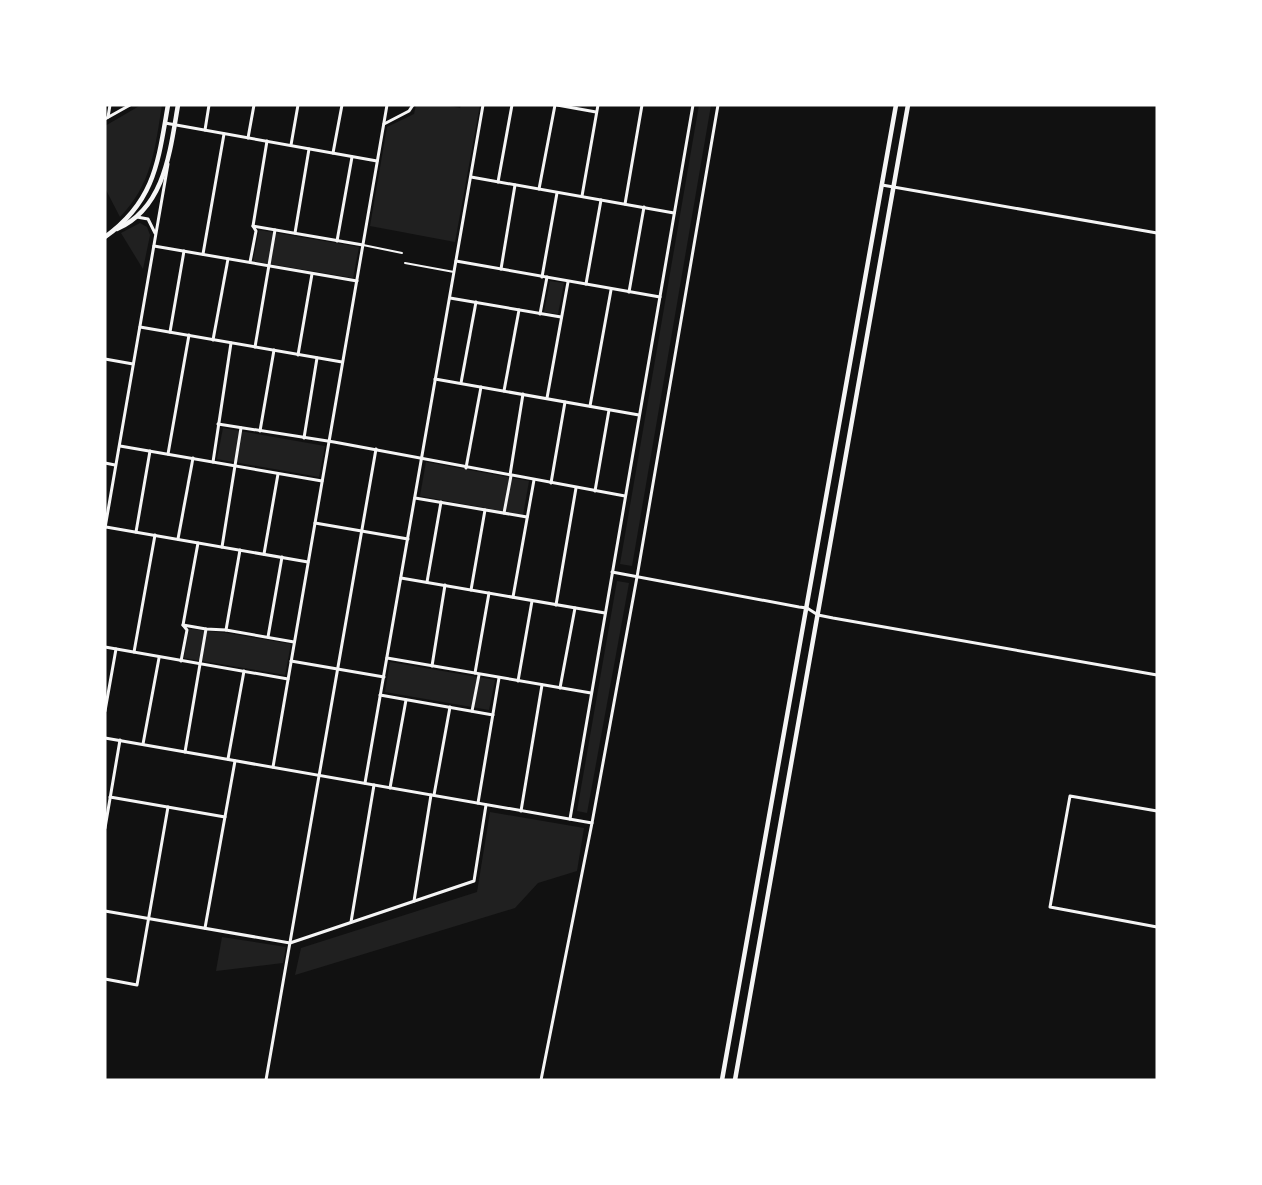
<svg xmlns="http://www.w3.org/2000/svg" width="1262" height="1185" font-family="'Asap Condensed',sans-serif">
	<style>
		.green { fill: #202020 }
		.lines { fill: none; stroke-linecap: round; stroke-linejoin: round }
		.pedestrian { stroke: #f5f5f5; stroke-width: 2 }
		.minor { stroke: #f5f5f5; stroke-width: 3 }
		.secondary { stroke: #f5f5f5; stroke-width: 4.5 }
		.primary { stroke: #f5f5f5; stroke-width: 4.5 }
	</style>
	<rect width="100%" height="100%" fill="#111"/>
	<!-- green -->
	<g class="green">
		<path d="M 141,105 L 162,105 C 155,148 152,184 120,217 L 105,188 L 105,126 Z"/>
		<polygon points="416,105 444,105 460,108 461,105 480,105 455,242 370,226 387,127 414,114"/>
		<polygon points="699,105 711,105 632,566 620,564"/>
		<polygon points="140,223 147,227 150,235 143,269 121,233"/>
		<polygon points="259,230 359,247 353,278 253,261"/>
		<polygon points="550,281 564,283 558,314 544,312"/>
		<polygon points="223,428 325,446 319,477 217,459"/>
		<polygon points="426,462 529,481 523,515 420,496"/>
		<polygon points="617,581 629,583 587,813 577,811"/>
		<polygon points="189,629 226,633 291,644 285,675 184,658"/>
		<polygon points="390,662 495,680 489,710 385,692"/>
		<polygon points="490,812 584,828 577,871 538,883 515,908 295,975 301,948 477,892"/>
		<polygon points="222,937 286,947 283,963 216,971"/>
	</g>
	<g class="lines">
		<!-- pedestrian -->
		<g class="pedestrian">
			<polyline points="363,245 402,253"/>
			<polyline points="405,263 454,272"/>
		</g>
		<!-- minor -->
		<g class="minor">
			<polyline points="557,105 596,112"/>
			<polyline points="108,117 110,105"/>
			<polyline points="105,119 130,105"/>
			<polyline points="165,123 377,161"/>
			<polyline points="384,124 409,111 413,105"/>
			<polyline points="205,130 209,105"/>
			<polyline points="248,138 254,105"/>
			<polyline points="291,145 298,105"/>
			<polyline points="333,153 342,105"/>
			<polyline points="471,177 674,213"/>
			<polyline points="498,182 512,105"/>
			<polyline points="882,185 1157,233"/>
			<polyline points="539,189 555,105"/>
			<polyline points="582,196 598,105"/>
			<polyline points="625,204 642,105"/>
			<polyline points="137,217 148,219 155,233"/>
			<polyline points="253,226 363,245"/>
			<polyline points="295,233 309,149"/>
			<polyline points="337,241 352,157"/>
			<polyline points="154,246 357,281"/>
			<polyline points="203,254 224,134"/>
			<polyline points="456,261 660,297"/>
			<polyline points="250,262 256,231 253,226 267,141"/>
			<polyline points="501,269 515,185"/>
			<polyline points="542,277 557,193"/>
			<polyline points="586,284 601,200"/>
			<polyline points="629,292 644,207"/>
			<polyline points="450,298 561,317"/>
			<polyline points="540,314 547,277"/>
			<polyline points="140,327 342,362"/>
			<polyline points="170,332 184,251"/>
			<polyline points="213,340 228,259"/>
			<polyline points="255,347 275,230"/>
			<polyline points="298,355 312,274"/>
			<polyline points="105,359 133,364"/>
			<polyline points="435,379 639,415"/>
			<polyline points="461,383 476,302"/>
			<polyline points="504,391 519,310"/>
			<polyline points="547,398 568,282"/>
			<polyline points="590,406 611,290"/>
			<polyline points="218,424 334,442 625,496"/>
			<polyline points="260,431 274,350"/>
			<polyline points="304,438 317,358"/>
			<polyline points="120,446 322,481"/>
			<polyline points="168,454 189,335"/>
			<polyline points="213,462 231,343"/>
			<polyline points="105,463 115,465"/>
			<polyline points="466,468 481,387"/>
			<polyline points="510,475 523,394"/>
			<polyline points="551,483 565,402"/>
			<polyline points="595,491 609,410"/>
			<polyline points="415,498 527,517"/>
			<polyline points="504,513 511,476"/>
			<polyline points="315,523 408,539"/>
			<polyline points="106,527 308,562"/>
			<polyline points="105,528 168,164"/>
			<polyline points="136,532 150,451"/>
			<polyline points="178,539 193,458"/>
			<polyline points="222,547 241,428"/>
			<polyline points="264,554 278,474"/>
			<polyline points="612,572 799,607 807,608 818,615 833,618 1157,675"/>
			<polyline points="401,578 605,613"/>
			<polyline points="427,582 441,502"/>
			<polyline points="471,590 485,510"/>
			<polyline points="513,597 534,480"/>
			<polyline points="556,605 576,488"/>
			<polyline points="183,625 206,629 226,630 294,642"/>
			<polyline points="226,630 240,550"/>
			<polyline points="268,637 282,557"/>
			<polyline points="105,647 288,679"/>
			<polyline points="134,652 155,535"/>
			<polyline points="387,658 591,693"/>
			<polyline points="181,661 187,630 183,625 198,543"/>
			<polyline points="291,661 384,677"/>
			<polyline points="432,666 445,585"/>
			<polyline points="475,673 489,593"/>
			<polyline points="518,681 532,601"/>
			<polyline points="560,688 575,608"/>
			<polyline points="380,695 493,715"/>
			<polyline points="105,711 116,649"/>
			<polyline points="472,711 479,675"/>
			<polyline points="105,738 592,823"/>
			<polyline points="143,744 159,658"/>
			<polyline points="185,752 206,629"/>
			<polyline points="228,759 244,671"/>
			<polyline points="273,767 387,105"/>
			<polyline points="365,783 483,105"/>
			<polyline points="390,788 406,700"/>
			<polyline points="434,795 450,707"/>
			<polyline points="110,797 225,817"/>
			<polyline points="478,803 499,678"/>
			<polyline points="521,811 542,685"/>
			<polyline points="1157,811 1070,796 1050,907 1157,927"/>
			<polyline points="570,819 693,105"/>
			<polyline points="105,828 120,740"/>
			<polyline points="414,901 431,795"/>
			<polyline points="105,911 290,943 474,881 486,805"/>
			<polyline points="351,922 374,785"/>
			<polyline points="205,928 235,761"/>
			<polyline points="105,979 137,985 168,807"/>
			<polyline points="266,1080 376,449"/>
			<polyline points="541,1080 592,823 637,577 718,105"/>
		</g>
		<!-- secondary -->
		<g class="secondary">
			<path d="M 117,229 C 165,208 170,151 178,105"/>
			<path d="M 105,237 C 155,201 158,162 168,105"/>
		</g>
		<!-- primary -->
		<g class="primary">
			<polyline points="722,1080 896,105"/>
			<polyline points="735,1080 908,105"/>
		</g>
	</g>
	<!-- border -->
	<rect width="1262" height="1185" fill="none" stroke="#ffffff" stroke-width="213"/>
</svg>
